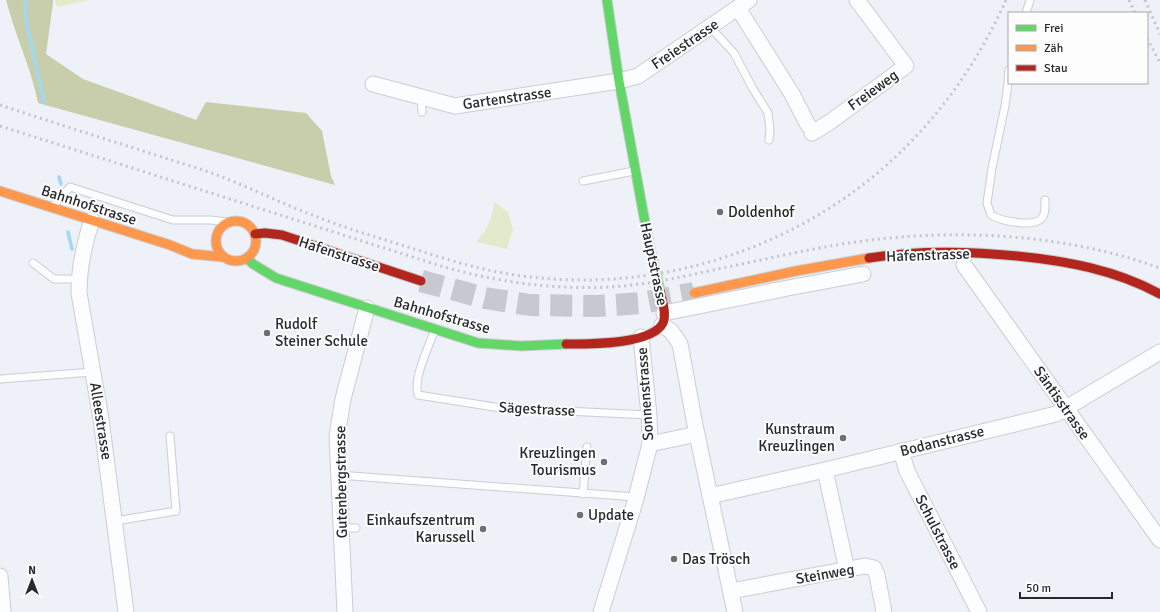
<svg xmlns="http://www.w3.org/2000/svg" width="1160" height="612" font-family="Signika,sans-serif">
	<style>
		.green { fill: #e3eacb }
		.forest { fill: #c8ceac }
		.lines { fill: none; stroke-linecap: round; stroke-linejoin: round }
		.stream { stroke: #a0d9f1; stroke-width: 3.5 }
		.primary-tunnel { stroke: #c6c9cf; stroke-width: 22; stroke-dasharray: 22 11; stroke-linecap: butt }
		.lane-casing { stroke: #cbcdd1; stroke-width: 9 }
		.street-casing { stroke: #cbcdd1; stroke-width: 17 }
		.fast-casing { stroke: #cbcdd1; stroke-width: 11 }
		.slow-casing { stroke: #cbcdd1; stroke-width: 11 }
		.jam-casing { stroke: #cbcdd1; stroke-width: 11 }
		.lane { stroke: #fcfdfe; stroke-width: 7 }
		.street { stroke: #fcfdfe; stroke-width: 15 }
		.fast { stroke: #63d668; stroke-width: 9 }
		.slow { stroke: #ff974d; stroke-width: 9 }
		.jam { stroke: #b3261e; stroke-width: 9 }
		.rail { stroke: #c4c5c7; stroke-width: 3; stroke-dasharray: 2 4; stroke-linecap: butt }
		.fast-bridge-casing { stroke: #cbcdd1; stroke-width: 11; stroke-linecap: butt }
		.fast-bridge { stroke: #63d668; stroke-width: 9 }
		.poi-dot { fill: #6c6f74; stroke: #fdfdfd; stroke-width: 1.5 }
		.labels { text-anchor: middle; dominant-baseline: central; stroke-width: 4; stroke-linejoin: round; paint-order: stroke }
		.street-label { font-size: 15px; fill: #26292d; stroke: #fdfdfd }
		.poi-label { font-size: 15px; fill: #26292d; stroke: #fdfdfd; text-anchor: start }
	</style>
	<rect width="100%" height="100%" fill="#eef1f7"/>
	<!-- green -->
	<g class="green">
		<polygon points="55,0 89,0 57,7"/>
		<path d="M 494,202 L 508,212 L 513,229 L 507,249 L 476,242 C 487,230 493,218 494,202 Z"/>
	</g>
	<!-- forest -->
	<path class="forest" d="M 6,0 L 53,0 L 53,3 L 46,54 L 83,79 L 196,120 L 206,102 L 306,113 L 322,131 L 331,176 L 335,185 L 38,103 C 31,68 15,35 6,0 Z"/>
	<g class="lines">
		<!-- stream -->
		<g class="stream">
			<polyline points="25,0 26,21 44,102"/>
			<polyline points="59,177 61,184"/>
			<polyline points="68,232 72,249"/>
		</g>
		<!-- primary-tunnel -->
		<polyline class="primary-tunnel" points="421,281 485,298 530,305 597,306 642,303 694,293"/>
		<!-- lane casing -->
		<g class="lane-casing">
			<g id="lane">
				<polyline points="1026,13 1030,0"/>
				<polyline points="710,27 734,53 753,89 768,113 770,130 769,140"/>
				<path d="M 1009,70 L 1008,83 L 1005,106 L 992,168 L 987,203 L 991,215 C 1001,221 1034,228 1042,218 C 1046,213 1045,206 1045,200"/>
				<polyline points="421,97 422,112"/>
				<polyline points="583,181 634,171"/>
				<polyline points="54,205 70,187 173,220 211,220 227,222"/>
				<polyline points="33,263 54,279 79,279"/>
				<path d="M 434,332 C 428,348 413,379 418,395 L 501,408 L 649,415"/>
				<polyline points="0,379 93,372"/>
				<polyline points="338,475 636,497"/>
				<polyline points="583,494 587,447"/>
				<polyline points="115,521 176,511 170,436"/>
				<polyline points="341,528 356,528"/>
			</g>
		</g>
		<!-- street casing -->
		<g class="street-casing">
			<g id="street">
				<polyline points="738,8 792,94 808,125"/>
				<polyline points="373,84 455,106 619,81 638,76 749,0"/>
				<polyline points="812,133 830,122 906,66 857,0"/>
				<path d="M 92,220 C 84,244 79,267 79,293 L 101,419 L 126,612"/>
				<polyline points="964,265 1160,540"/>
				<polyline points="664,313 788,288 863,274"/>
				<polyline points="662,325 671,331 680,344 696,430 735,612"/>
				<polyline points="650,444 697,434"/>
				<polyline points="901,451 907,471 979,612"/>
				<polyline points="825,470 847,570"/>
				<polyline points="710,496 825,470 1056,414 1160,352"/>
				<polyline points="0,576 3,612"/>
				<polyline points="731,591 865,566 874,568 877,575 884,612"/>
				<polyline points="345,612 337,436 343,399 367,308"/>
				<polyline points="601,612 635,502 650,444 649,415 641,337"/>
			</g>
		</g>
		<!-- fast casing -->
		<g class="fast-casing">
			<g id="fast">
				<polyline points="607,0 619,81 649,244"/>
				<polyline points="247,258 253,264 276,278 478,343 521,346 566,344"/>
			</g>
		</g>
		<!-- slow casing -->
		<g class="slow-casing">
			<g id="slow">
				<polyline points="0,191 170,245 192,254 223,257"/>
				<circle cx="236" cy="241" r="20"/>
				<polyline points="694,293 796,271 869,258"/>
			</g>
		</g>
		<!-- jam casing -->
		<g class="jam-casing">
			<g id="jam">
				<polyline points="255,234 265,233 282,235 421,281"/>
				<path d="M 869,258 C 918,250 968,251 1017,256 C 1067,261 1116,270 1160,294"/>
				<path d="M 566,344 C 587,344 652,345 663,323 C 667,314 662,300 660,290"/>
			</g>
		</g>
		<!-- lane -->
		<use href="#lane" class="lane"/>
		<!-- street -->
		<use href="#street" class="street"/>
		<!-- fast -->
		<use href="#fast" class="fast"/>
		<!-- slow -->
		<use href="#slow" class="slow"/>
		<!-- jam -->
		<use href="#jam" class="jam"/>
		<!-- rail -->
		<g class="rail">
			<polyline points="1129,0 1135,13"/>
			<polyline points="1145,0 1160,34"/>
			<polyline points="1147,38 1160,63"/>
			<path d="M 0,105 C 46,120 92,135 137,149 C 161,157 185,164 209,172 C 245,185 280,203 315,216 C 342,227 370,235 398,244 C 434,255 471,268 509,274 C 618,292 730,269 825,211 C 906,161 967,87 1006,0"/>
			<path d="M 0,126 L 444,267 C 498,282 554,290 610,287 C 646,285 682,277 718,269 C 771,258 825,245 879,239 C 973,229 1071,236 1160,268"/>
		</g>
		<!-- fast-bridge casing -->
		<g class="fast-bridge-casing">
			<polyline id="fast-bridge" points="649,244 660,290"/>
		</g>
		<!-- fast-bridge -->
		<use href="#fast-bridge" class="fast-bridge"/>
	</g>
	<!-- markers -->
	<g class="poi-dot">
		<circle cx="720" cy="212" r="4"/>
		<circle cx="267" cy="333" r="4"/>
		<circle cx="843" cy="438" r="4"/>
		<circle cx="604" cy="462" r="4"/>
		<circle cx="580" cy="515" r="4"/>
		<circle cx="483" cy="529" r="4"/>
		<circle cx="674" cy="559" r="4"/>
	</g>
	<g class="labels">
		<!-- street labels -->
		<g class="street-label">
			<text transform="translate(685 44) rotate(-34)">Freiestrasse</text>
			<text transform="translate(873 90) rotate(-36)">Freieweg</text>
			<text transform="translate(507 98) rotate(-8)">Gartenstrasse</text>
			<text transform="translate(89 205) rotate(18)">Bahnhofstrasse</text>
			<text transform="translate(339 254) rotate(18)">Hafenstrasse</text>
			<text transform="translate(928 255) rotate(-2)">Hafenstrasse</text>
			<text transform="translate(654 264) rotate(78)">Hauptstrasse</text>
			<text transform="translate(442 315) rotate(16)">Bahnhofstrasse</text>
			<text transform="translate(645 394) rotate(-94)">Sonnenstrasse</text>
			<text transform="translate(1062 403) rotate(55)">Säntisstrasse</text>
			<text transform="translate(537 409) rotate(3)">Sägestrasse</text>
			<text transform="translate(101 421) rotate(81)">Alleestrasse</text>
			<text transform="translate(942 441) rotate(-14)">Bodanstrasse</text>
			<text transform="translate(341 482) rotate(-91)">Gutenbergstrasse</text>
			<text transform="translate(938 532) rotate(63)">Schulstrasse</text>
			<text transform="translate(825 574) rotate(-10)">Steinweg</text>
		</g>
		<!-- poi labels -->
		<g class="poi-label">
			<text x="728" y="212">Doldenhof</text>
			<text x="275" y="324">Rudolf<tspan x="275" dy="17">Steiner Schule</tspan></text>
			<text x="835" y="429" text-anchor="end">Kunstraum<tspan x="835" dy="17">Kreuzlingen</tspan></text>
			<text x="596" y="453" text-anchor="end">Kreuzlingen<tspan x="596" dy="17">Tourismus</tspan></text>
			<text x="588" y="515">Update</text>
			<text x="475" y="520" text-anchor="end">Einkaufszentrum<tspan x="475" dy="17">Karussell</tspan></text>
			<text x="682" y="559">Das Trösch</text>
		</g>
	</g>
	<!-- legend -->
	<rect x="1008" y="12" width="140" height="72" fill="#fdfdfd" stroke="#a7a8aa"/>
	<rect x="1016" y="25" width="20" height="6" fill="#63d668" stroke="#a7a8aa"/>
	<text x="1044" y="32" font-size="12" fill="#26292d">Frei</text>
	<rect x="1016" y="45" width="20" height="6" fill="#ff974d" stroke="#a7a8aa"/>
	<text x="1044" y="52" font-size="12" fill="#26292d">Zäh</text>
	<rect x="1016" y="65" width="20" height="6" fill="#b3261e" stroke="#a7a8aa"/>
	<text x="1044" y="72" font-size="12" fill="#26292d">Stau</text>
	<!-- north arrow -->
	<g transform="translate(32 580)" stroke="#fdfdfd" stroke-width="3" paint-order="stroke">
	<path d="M0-3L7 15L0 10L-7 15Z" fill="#26292d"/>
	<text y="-6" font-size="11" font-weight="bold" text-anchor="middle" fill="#26292d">N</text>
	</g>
	<!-- scale -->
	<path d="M1020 592v6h92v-6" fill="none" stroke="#26292d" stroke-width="2"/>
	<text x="1026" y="592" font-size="12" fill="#26292d" stroke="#fdfdfd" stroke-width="3" paint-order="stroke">50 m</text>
</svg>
